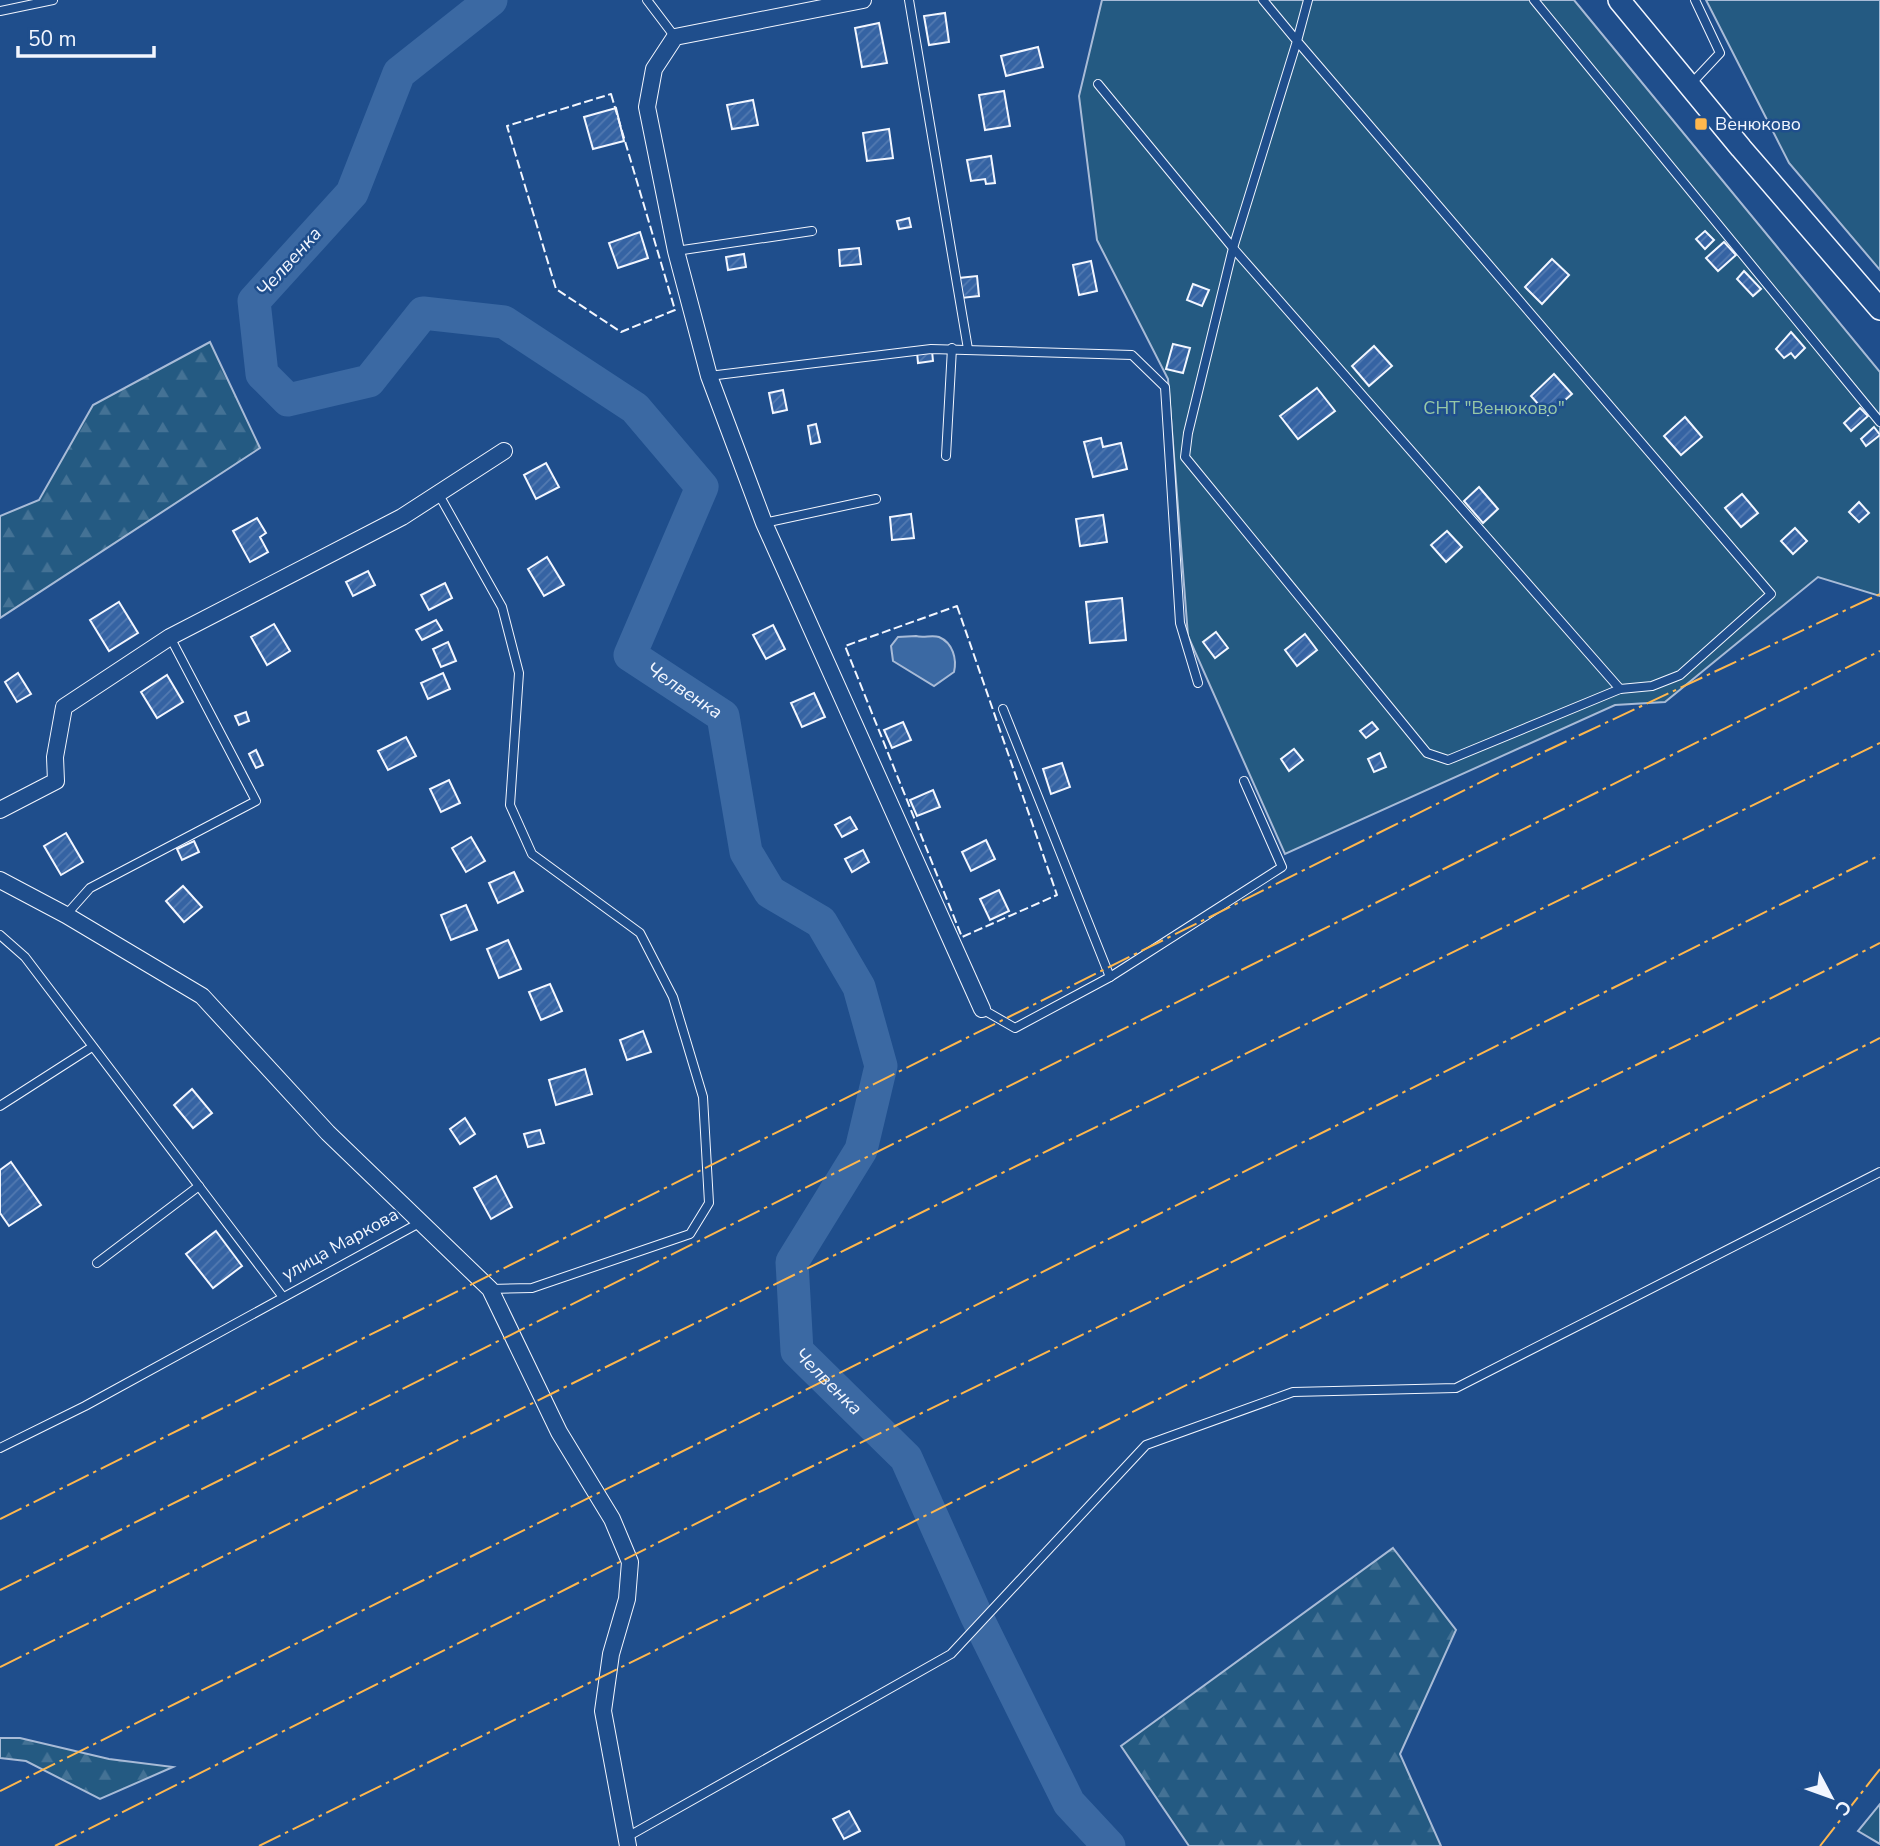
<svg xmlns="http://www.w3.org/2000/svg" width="1880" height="1846" font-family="'Nunito Sans',sans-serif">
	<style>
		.green { fill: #245a82; stroke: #a8bbd7; stroke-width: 2 }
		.forest { fill: url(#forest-firs); stroke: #a8bbd7; stroke-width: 2 }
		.water { fill: #3b69a3; stroke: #a8bbd7; stroke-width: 2 }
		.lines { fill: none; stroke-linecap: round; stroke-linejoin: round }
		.river { stroke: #3b69a3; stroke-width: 33 }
		.building { fill: url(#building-hatch); stroke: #f2f6ff; stroke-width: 2 }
		.service-casing { stroke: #f2f6ff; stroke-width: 10 }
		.minor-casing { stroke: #f2f6ff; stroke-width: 18 }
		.tertiary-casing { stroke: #f2f6ff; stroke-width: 24 }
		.service { stroke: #1f4e8c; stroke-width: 8 }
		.minor { stroke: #1f4e8c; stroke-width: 16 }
		.tertiary { stroke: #1f4e8c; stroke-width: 21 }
		.fence { stroke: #f2f6ff; stroke-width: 2; stroke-dasharray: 9 3.5; stroke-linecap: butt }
		.power { stroke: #ffb74d; stroke-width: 2; stroke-dasharray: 24 5 3.5 5; stroke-linecap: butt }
		.poi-dot { fill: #ffb74d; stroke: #1f4e8c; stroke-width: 2.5 }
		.labels { text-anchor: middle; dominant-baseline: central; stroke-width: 5; stroke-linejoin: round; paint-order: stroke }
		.poi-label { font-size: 18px; fill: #f2f6ff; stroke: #1f4e8c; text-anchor: start }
		.park-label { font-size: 18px; fill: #97c8a6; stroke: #1f4e8c }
		.street-label { font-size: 18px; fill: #f2f6ff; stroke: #1f4e8c }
		.water-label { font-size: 19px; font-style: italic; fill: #f2f6ff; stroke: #1f4e8c }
	</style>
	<defs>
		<pattern id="forest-firs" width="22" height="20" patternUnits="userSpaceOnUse" patternTransform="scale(1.75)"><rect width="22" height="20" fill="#245a82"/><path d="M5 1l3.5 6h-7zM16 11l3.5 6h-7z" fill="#447295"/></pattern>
		<pattern id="building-hatch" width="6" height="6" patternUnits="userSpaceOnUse" patternTransform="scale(1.75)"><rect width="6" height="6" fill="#3563a3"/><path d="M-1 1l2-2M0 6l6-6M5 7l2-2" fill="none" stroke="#537ab1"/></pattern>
	</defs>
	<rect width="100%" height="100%" fill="#1f4e8c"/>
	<!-- green -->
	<g class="green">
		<polygon points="1102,0 1574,0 1880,372 1880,596 1818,577 1665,702 1615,705 1285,854 1188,636 1168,379 1097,240 1079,96"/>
		<polygon points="1706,0 1880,0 1880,270 1789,163"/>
		<polygon points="1880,1804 1880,1844 1858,1831"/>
	</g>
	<!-- forest -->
	<g class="forest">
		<polygon points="210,342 260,448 0,618 0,516 39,500 93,405"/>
		<polygon points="1393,1548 1456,1630 1400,1754 1441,1846 1189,1846 1121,1746"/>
		<polygon points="0,1738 20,1738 109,1759 173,1767 100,1799 26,1761 0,1758"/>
	</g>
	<!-- water -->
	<path class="water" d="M 916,636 C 922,638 933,635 939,637 C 953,643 957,659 954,672 L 934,686 L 893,661 L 891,646 L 898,637 Z"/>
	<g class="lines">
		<!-- river -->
		<path class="river" id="s1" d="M 491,0 L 399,73 L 352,193 L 254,301 L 262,374 L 288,400 L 369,381 L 423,313 L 504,322 L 635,408 L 702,487 L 630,655 L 723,716 L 746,852 L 770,892 L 821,922 L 859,987 L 881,1066 L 861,1150 L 792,1262 L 797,1351 L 906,1458 L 977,1617 L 1069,1803 L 1109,1846"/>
	</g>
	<!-- building -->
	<g class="building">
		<polygon points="945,13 949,42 929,45 924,16"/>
		<polygon points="879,23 887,63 862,67 855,28"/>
		<polygon points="1038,47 1043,67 1006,76 1001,56"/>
		<polygon points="1004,91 1010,126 985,130 979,95"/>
		<polygon points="753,100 758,125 732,129 727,105"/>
		<polygon points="616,108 624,141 593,149 584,117"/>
		<polygon points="889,129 893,158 867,161 863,133"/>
		<polygon points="991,156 995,183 986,184 985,179 971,181 967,160"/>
		<polygon points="909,218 911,227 899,229 897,221"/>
		<polygon points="1705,231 1714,240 1705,249 1696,239"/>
		<polygon points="640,232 648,258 618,268 609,243"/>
		<polygon points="1724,242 1736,255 1718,271 1706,258"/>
		<polygon points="859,248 861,264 840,266 839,250"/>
		<polygon points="744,254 746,267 728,270 726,257"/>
		<polygon points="1552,259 1569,275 1542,304 1525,287"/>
		<polygon points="1091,261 1097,291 1079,295 1073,265"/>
		<polygon points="1744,271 1761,289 1753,296 1737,279"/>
		<polygon points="977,276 979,296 961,298 959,278"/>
		<polygon points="1193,284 1209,290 1202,306 1187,300"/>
		<polygon points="1791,332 1805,348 1795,358 1791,353 1784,358 1776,349"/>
		<polygon points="1173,344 1190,348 1183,373 1166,369"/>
		<polygon points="1374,346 1392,366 1369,386 1352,366"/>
		<polygon points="932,351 933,361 918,363 917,352"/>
		<polygon points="1554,374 1572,394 1548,415 1531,396"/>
		<polygon points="1317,388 1335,411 1298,439 1280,416"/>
		<polygon points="783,390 787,410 773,413 769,393"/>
		<polygon points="1860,408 1868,416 1851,431 1844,423"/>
		<polygon points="1685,417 1702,437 1681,455 1664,436"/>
		<polygon points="816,424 820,442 811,444 808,426"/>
		<polygon points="1874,427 1880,435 1866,446 1861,439"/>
		<polygon points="1101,438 1103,447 1121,443 1127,469 1093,477 1084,442"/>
		<polygon points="546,463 559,487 536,499 524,475"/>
		<polygon points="1479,487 1498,509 1483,523 1464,501"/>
		<polygon points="1742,494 1758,513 1741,527 1725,508"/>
		<polygon points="1859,502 1869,513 1859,522 1849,512"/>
		<polygon points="911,514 914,538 892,540 890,517"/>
		<polygon points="1103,515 1107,542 1080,546 1076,519"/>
		<polygon points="257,518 266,533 260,537 268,552 250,562 233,531"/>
		<polygon points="1795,528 1807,541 1793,554 1781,541"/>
		<polygon points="1447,531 1462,547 1446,562 1431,545"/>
		<polygon points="547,557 564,585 544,596 528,569"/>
		<polygon points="368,571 375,585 353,596 346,582"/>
		<polygon points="445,583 452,598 429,610 421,595"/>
		<polygon points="1122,598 1126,640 1090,643 1086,602"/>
		<polygon points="119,602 138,633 109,651 90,620"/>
		<polygon points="436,620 442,630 422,640 416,630"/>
		<polygon points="274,624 290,651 267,665 251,637"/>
		<polygon points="773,625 785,649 766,659 753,635"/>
		<polygon points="1216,632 1228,648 1215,658 1203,642"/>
		<polygon points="1305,634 1317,650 1297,666 1285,650"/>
		<polygon points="448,642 456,661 441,667 433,649"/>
		<polygon points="18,673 31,694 17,702 5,682"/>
		<polygon points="443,673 450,689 428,699 421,683"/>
		<polygon points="167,675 183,702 157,718 141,692"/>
		<polygon points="814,693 825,717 802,727 791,703"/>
		<polygon points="246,712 249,721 239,725 235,716"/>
		<polygon points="903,722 911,740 892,748 884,730"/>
		<polygon points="1372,722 1378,729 1366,738 1360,731"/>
		<polygon points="406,737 416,756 388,770 378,751"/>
		<polygon points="1294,749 1303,760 1289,771 1281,759"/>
		<polygon points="256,750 263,765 256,768 249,754"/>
		<polygon points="1380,753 1386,767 1374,772 1368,759"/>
		<polygon points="1062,763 1070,787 1051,794 1043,769"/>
		<polygon points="449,780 460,803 441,812 430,789"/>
		<polygon points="933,790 940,807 917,816 910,800"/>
		<polygon points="850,817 857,829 842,837 835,825"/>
		<polygon points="66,833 83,862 61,875 44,846"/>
		<polygon points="471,837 485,861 466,872 452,848"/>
		<polygon points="986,840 995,859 971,871 962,852"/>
		<polygon points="194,841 199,852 182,860 177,849"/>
		<polygon points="863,850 869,862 852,872 845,859"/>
		<polygon points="514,872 523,891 498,903 489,883"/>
		<polygon points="183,886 202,907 184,922 166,901"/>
		<polygon points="999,890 1009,911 990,920 980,899"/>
		<polygon points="466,905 477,930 451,940 441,915"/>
		<polygon points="508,940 521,969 499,978 487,949"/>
		<polygon points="550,984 562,1011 541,1020 529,992"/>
		<polygon points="643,1031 651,1052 627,1060 620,1040"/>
		<polygon points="585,1069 592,1094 556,1105 549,1080"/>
		<polygon points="192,1089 212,1113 193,1128 174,1105"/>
		<polygon points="465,1118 475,1134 460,1144 450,1129"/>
		<polygon points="540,1130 544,1143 528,1147 524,1134"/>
		<polygon points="11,1162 41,1205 9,1226 0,1213 0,1170"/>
		<polygon points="496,1176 512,1207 491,1219 474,1188"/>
		<polygon points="216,1231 242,1266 213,1288 186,1254"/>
		<polygon points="849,1811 860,1831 844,1839 833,1819"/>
	</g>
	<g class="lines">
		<!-- service casing -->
		<g class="service-casing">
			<g id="service">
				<polyline points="647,0 675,37"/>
				<polyline points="909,0 968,349"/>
				<polyline points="1263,0 1297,41 1771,594 1680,675 1652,686 1620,689 1448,760 1427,753 1185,457 1188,433 1233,248 1297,41 1308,0"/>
				<polyline points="1534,0 1880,422"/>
				<polyline points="0,11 53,0"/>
				<polyline points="1098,84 1233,248 1620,689"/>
				<polyline points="1690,85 1720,53 1695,0"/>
				<polyline points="676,251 812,231"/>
				<polyline points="709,376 931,349 1132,355 1165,387 1180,623 1198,683"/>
				<polyline points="946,456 952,348"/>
				<polyline points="438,493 502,607 519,673 510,805 532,854 640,933 673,997 703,1097 709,1203 690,1234 532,1288 490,1289"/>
				<polyline points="764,523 876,499"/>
				<polyline points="1003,709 1110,977"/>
				<polyline points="66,915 90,888 256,801 170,637"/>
				<polyline points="0,935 25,957 283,1297"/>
				<polyline points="982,1009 1015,1028 1110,977 1282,867 1244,781"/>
				<polyline points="0,1106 92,1047"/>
				<polyline points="97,1263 199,1186"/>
				<polyline points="0,1448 85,1406 421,1222"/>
				<polyline points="627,1837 951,1654 1146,1445 1293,1392 1456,1388 1880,1172"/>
			</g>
		</g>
		<!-- minor casing -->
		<g class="minor-casing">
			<g id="minor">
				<polyline points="863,0 675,37 654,69 647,107 676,251 709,376 764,523 982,1009"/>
				<polyline points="0,810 56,781 55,757 64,707 170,637 402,517 504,451"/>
				<polyline points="0,880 66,915 202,996 328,1133 490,1289 559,1432 612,1519 630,1562 627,1599 611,1654 603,1711 628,1846"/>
			</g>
		</g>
		<!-- tertiary casing -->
		<g class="tertiary-casing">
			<polyline id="tertiary" points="1619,0 1741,148 1880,309"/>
		</g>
		<!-- service -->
		<use href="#service" class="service"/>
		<!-- minor -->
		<use href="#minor" class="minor"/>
		<!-- tertiary -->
		<use href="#tertiary" class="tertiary"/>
		<!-- fence -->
		<g class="fence">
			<polygon points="611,94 675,310 621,332 556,289 507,126"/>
			<polygon points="957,606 1057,895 962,937 845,646"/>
		</g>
		<!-- power -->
		<g class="power">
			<polyline points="0,1519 1499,773 1880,594"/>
			<polyline points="0,1590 1880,651"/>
			<polyline points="0,1667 559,1390 1880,743"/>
			<polyline points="0,1791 1880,855"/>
			<polyline points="55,1846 741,1501 1704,1032 1880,943"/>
			<polyline points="259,1846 733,1612 1880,1038"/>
			<polyline points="1820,1846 1880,1769"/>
		</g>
	</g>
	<!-- markers -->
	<rect class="poi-dot" x="1694" y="117" width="14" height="14" rx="3.5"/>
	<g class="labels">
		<!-- poi labels -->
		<g class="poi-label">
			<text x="1715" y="124">Венюково</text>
		</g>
		<!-- park labels -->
		<g class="park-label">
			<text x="1494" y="408">СНТ "Венюково"</text>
		</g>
		<!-- street labels -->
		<g class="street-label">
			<text transform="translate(340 1244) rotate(-29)">улица Маркова</text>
		</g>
		<!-- water labels -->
		<g class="water-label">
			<text transform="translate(289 262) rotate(-48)">Челвенка</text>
			<text stroke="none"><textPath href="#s1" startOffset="1262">Челвенка</textPath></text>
			<text stroke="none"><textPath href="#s1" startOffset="2060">Челвенка</textPath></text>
		</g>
	</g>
	<!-- north arrow -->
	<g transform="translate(1831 1797) rotate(131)" stroke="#1f4e8c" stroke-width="5" paint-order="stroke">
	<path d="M0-5L12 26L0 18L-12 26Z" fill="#f2f6ff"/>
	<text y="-10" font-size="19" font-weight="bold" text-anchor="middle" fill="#f2f6ff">С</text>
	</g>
	<!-- scale -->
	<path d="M18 46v10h136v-10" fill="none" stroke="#f2f6ff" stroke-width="3.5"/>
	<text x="28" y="46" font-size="21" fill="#f2f6ff" stroke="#1f4e8c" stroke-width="5" paint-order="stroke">50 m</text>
</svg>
